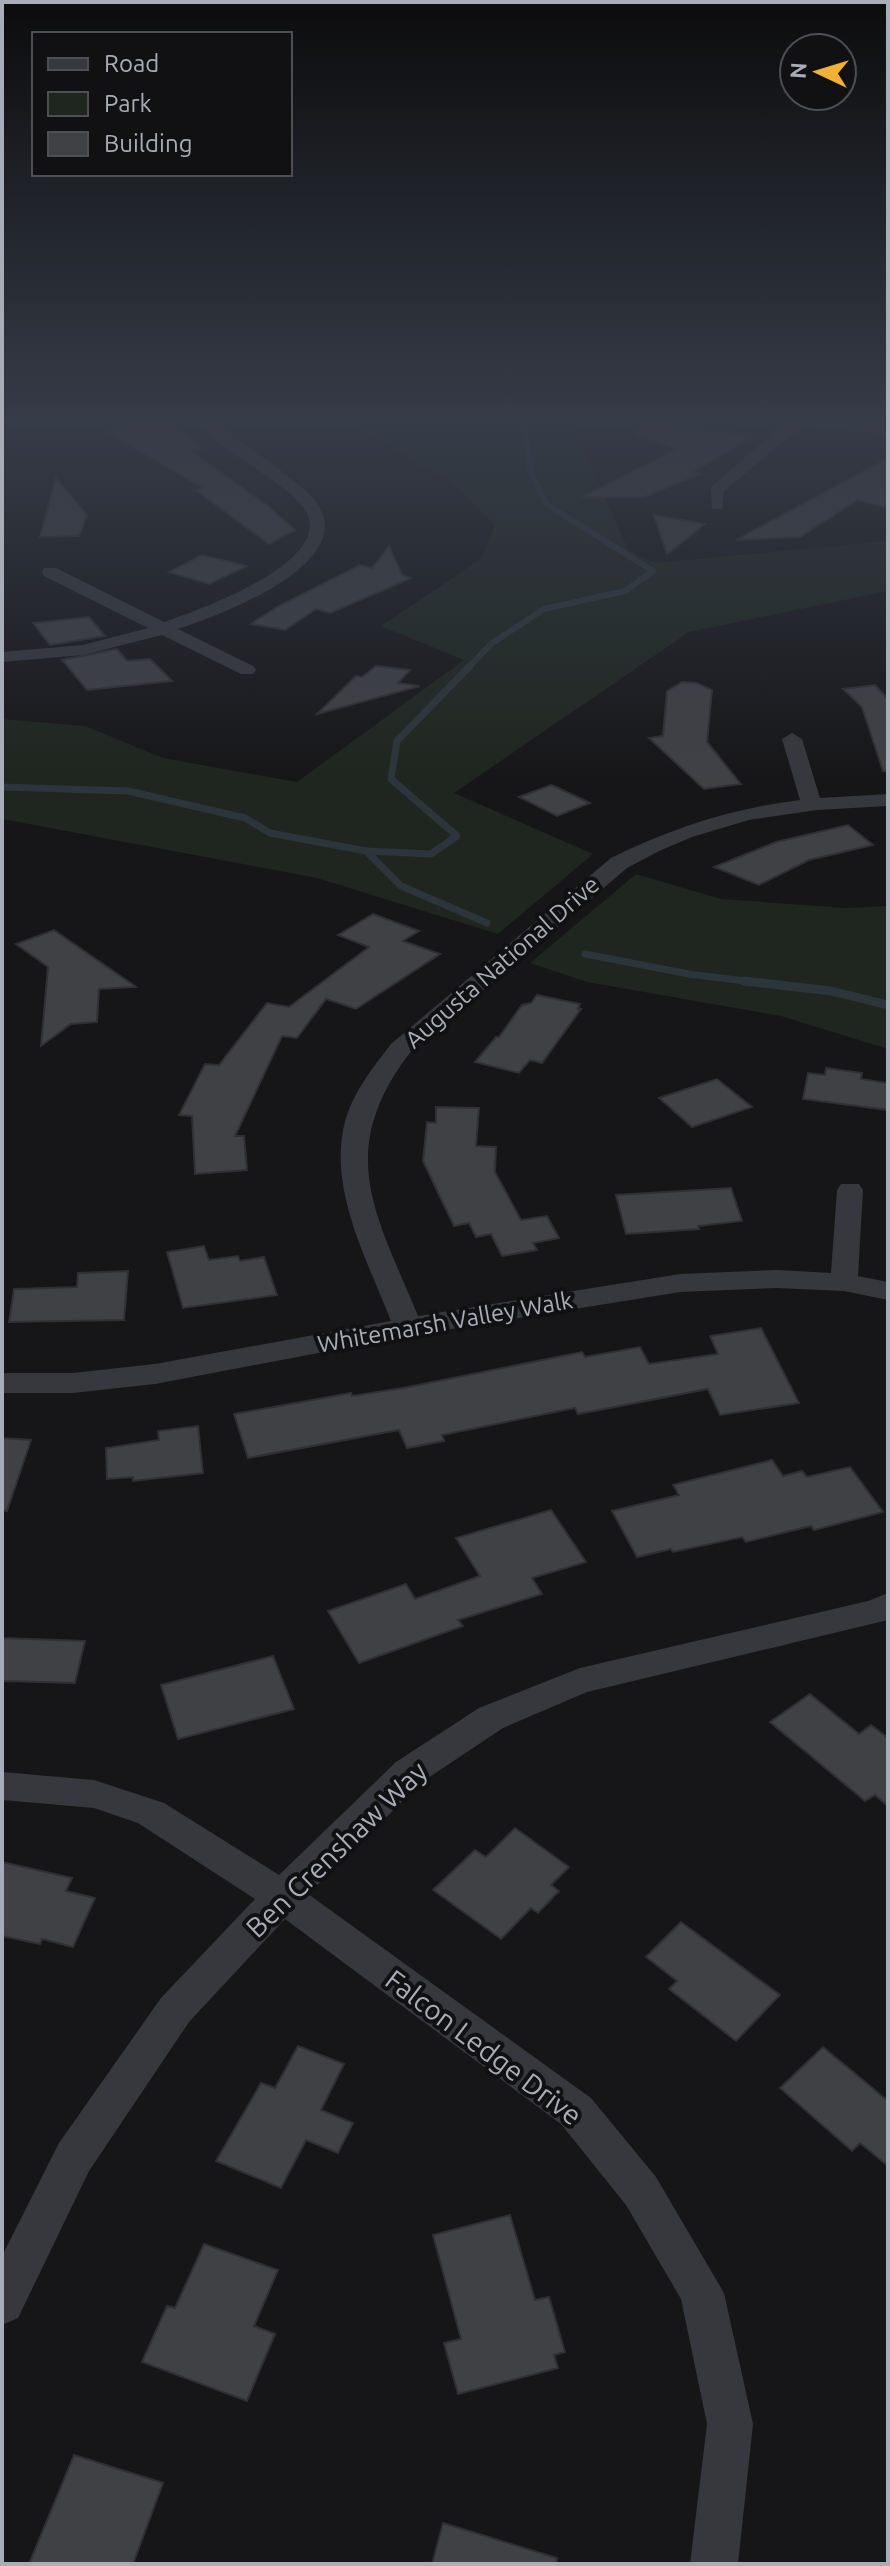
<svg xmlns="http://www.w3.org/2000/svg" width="890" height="2566" font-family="Ubuntu,sans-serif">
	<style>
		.green { fill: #1e261f }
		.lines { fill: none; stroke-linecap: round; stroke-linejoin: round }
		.stream-far2 { stroke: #2c353c; stroke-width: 6 }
		.stream-far1 { stroke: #2c353c; stroke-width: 7 }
		.stream { stroke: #2c353c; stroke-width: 9 }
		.building { fill: #404145; stroke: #303034; stroke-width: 2 }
		.street { fill: #37383d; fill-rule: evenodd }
		.labels { text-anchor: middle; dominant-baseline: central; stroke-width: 8; stroke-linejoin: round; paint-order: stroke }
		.street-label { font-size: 24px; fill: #a8adb8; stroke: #111113 }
		.near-street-label { font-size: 28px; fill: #a8adb8; stroke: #111113 }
	</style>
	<rect width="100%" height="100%" fill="#161618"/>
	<!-- green -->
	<g class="green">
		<polygon points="348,421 570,421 629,551 656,563 888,541 888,591 689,632 454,793 593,854 498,934 317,878 2,819 2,719 85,726 163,758 297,782 464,660 381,626 481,559 495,526 456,486"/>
		<polygon points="636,874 721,899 846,908 888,906 888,1049 781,1016 587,982 530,963"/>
	</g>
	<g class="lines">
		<!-- stream-far2 -->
		<polyline class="stream-far2" points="468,668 491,644 544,609 625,591 653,571 546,504 531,473 523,421"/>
		<!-- stream-far1 -->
		<g class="stream-far1">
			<polyline points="2,787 128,791 245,818 270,833 366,851 401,886 487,923"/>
			<polyline points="366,851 431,854 457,836 391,779 397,741 470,666"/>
			<polyline points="585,954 689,974 761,983"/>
		</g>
		<!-- stream -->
		<polyline class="stream" points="744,981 831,991 888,1005"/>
	</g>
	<!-- building -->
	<g class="building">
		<polygon points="166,422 202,448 190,451 267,505 295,530 269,544 196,490 203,488 106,431"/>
		<polygon points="638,427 729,432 728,434 753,436 693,472 700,474 644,497 582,497 677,449 637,435"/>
		<polygon points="888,458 888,508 857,500 800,537 736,540"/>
		<polygon points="56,478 87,515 79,536 40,537"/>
		<polygon points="654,515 705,524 667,554"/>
		<polygon points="389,546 402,575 411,578 330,613 316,609 285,630 251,624 277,607 360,565 372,568"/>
		<polygon points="202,555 247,566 209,584 169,572"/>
		<polygon points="89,617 105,636 50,645 33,623"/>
		<polygon points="117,649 127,661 150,659 172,681 87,690 62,660"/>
		<polygon points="376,666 410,670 398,683 420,686 317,714 356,676 362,677"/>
		<polygon points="682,682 697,683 712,690 707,742 741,784 704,789 649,738 663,736 667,691"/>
		<polygon points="875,685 888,699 888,771 883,771 862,707 843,689"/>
		<polygon points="551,785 554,786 590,803 557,816 519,797"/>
		<polygon points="848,825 873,845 809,860 759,885 714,867 776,842"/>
		<polygon points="373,914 419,931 403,941 440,954 356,1009 326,999 297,1038 282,1036 235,1136 244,1136 247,1170 195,1174 192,1116 179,1115 205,1064 219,1065 267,1003 289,1007 369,947 338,935"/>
		<polygon points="54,930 136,987 99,989 97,1022 71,1024 41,1046 48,967 16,944"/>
		<polygon points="537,995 580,1004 578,1009 581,1009 542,1063 530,1060 519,1073 475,1062 496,1037 499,1037 522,1005 531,1003"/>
		<polygon points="826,1068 862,1073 861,1079 888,1083 888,1110 803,1099 808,1073 825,1075"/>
		<polygon points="717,1079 752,1107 692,1127 659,1098"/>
		<polygon points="436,1107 479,1108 476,1146 496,1147 495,1172 521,1220 547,1216 559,1238 533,1243 537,1250 502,1256 491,1234 476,1237 469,1223 454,1226 423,1161 427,1122 436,1123"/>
		<polygon points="731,1188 742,1221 698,1226 699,1229 626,1234 616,1195"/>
		<polygon points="204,1246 209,1260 238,1256 240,1261 264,1257 277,1295 183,1308 167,1252"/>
		<polygon points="128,1271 124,1320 9,1322 14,1289 77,1287 78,1273"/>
		<polygon points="761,1328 799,1403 720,1415 708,1389 578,1414 575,1408 442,1435 444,1441 407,1448 399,1430 248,1458 234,1414 351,1393 352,1396 403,1388 582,1352 585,1357 640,1347 649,1364 718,1354 710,1336"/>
		<polygon points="198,1426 203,1473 133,1481 133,1477 107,1479 106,1448 159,1440 158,1431"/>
		<polygon points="2,1438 31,1440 7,1511 2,1510"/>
		<polygon points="772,1460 783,1476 802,1471 807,1477 850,1467 883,1512 814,1530 811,1526 746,1542 742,1537 673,1552 671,1549 637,1557 612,1511 679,1495 673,1485"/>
		<polygon points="551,1510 586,1562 532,1578 542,1594 458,1620 463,1626 359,1663 328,1611 406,1584 415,1599 480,1576 456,1538"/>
		<polygon points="2,1638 85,1641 75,1683 2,1681"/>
		<polygon points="273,1656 294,1709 178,1739 161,1685"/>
		<polygon points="810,1694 859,1734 871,1725 888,1738 888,1806 875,1795 865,1801 770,1722"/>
		<polygon points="515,1828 569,1867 551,1885 559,1891 538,1913 531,1908 501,1939 433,1890 475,1850 486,1857"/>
		<polygon points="2,1862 72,1878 66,1891 95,1898 73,1947 42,1939 40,1944 2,1936"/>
		<polygon points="681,1922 780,1995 736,2041 669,1989 677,1981 646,1957"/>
		<polygon points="298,2046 344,2064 321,2110 353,2123 338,2153 306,2140 281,2188 216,2161 261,2083 275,2088"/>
		<polygon points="823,2047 888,2101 888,2166 860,2143 852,2151 780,2088"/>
		<polygon points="510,2215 535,2300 549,2297 565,2352 554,2355 558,2368 458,2394 444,2343 461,2339 433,2235"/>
		<polygon points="204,2244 278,2270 254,2326 275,2334 247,2401 142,2362 167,2306 175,2308"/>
		<polygon points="74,2455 163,2483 133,2564 29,2564"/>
		<polygon points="443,2523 557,2558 556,2564 432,2564"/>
	</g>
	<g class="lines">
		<!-- street -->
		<g class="street">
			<path d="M 196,421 L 212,421 C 240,443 286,471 310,495 C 372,559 221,615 178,629 L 253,666 L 256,670 L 253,674 L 241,674 L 162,635 L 83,655 L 2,662 L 2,652 L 83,645 L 148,628 L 44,576 L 42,572 L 44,568 L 56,568 L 164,622 C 199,610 353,556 298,501 C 267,471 224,453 196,421 Z"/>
			<polygon points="787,421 837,421 888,426 888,434 802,426 724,491 722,509 712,509 711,487"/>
			<path d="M 792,733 L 802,739 L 820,798 L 888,794 L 888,806 L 817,810 L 749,820 L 692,837 L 659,851 L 627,868 L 409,1054 C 334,1153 377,1216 418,1316 L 680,1274 L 777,1270 L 831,1273 L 837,1190 L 841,1184 L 859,1184 L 863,1190 L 858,1276 L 888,1282 L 888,1300 L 844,1291 L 777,1288 L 680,1292 L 408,1336 L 155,1384 L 73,1393 L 2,1393 L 2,1373 L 73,1373 L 155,1364 L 391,1321 C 367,1259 326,1186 346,1118 C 354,1091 374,1066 391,1044 L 611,858 C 672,828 733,808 800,800 L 782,739 Z"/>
			<polygon points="888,1593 888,1620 587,1692 503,1728 422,1782 308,1894 591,2098 656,2177 724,2293 753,2424 738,2564 690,2564 707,2424 681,2299 626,2205 561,2124 285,1919 189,2022 89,2171 18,2318 2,2325 2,2256 59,2143 161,1998 255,1899 138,1823 94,1808 2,1800 2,1772 94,1780 164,1803 279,1875 396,1762 479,1708 580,1668 868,1601"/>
		</g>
	</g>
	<!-- sky -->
	<linearGradient id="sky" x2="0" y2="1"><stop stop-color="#0c0c0d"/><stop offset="0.54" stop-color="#363c48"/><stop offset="1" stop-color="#363c48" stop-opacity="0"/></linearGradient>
	<rect width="890" height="780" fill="url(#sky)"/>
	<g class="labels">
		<!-- street labels -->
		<g class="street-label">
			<text transform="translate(502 962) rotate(-41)">Augusta National Drive</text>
			<text transform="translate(445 1322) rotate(-10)">Whitemarsh Valley Walk</text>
		</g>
		<!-- near-street labels -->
		<g class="near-street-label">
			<text transform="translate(336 1849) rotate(-44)">Ben Crenshaw Way</text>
			<text transform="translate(484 2047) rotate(37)">Falcon Ledge Drive</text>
		</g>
	</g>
	<!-- border -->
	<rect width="890" height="2566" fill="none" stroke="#a8adb8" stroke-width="8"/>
	<!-- legend -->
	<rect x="32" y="32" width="260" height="144" fill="#111113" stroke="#4d4f55" stroke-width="2"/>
	<rect x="48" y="58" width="40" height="12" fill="#37383d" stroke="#4d4f55" stroke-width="2"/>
	<text x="104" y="72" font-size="24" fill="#a8adb8">Road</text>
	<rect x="48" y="92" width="40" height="24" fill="#1e261f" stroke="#4d4f55" stroke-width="2"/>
	<text x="104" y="112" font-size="24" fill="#a8adb8">Park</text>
	<rect x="48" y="132" width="40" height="24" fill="#404145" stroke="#4d4f55" stroke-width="2"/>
	<text x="104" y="152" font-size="24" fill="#a8adb8">Building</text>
	<!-- north arrow -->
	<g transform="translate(818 72) rotate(274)"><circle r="38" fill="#111113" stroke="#4d4f55" stroke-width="2"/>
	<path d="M0-6L14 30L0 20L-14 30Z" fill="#f2b134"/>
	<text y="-12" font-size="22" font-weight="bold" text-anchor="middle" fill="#a8adb8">N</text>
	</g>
</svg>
